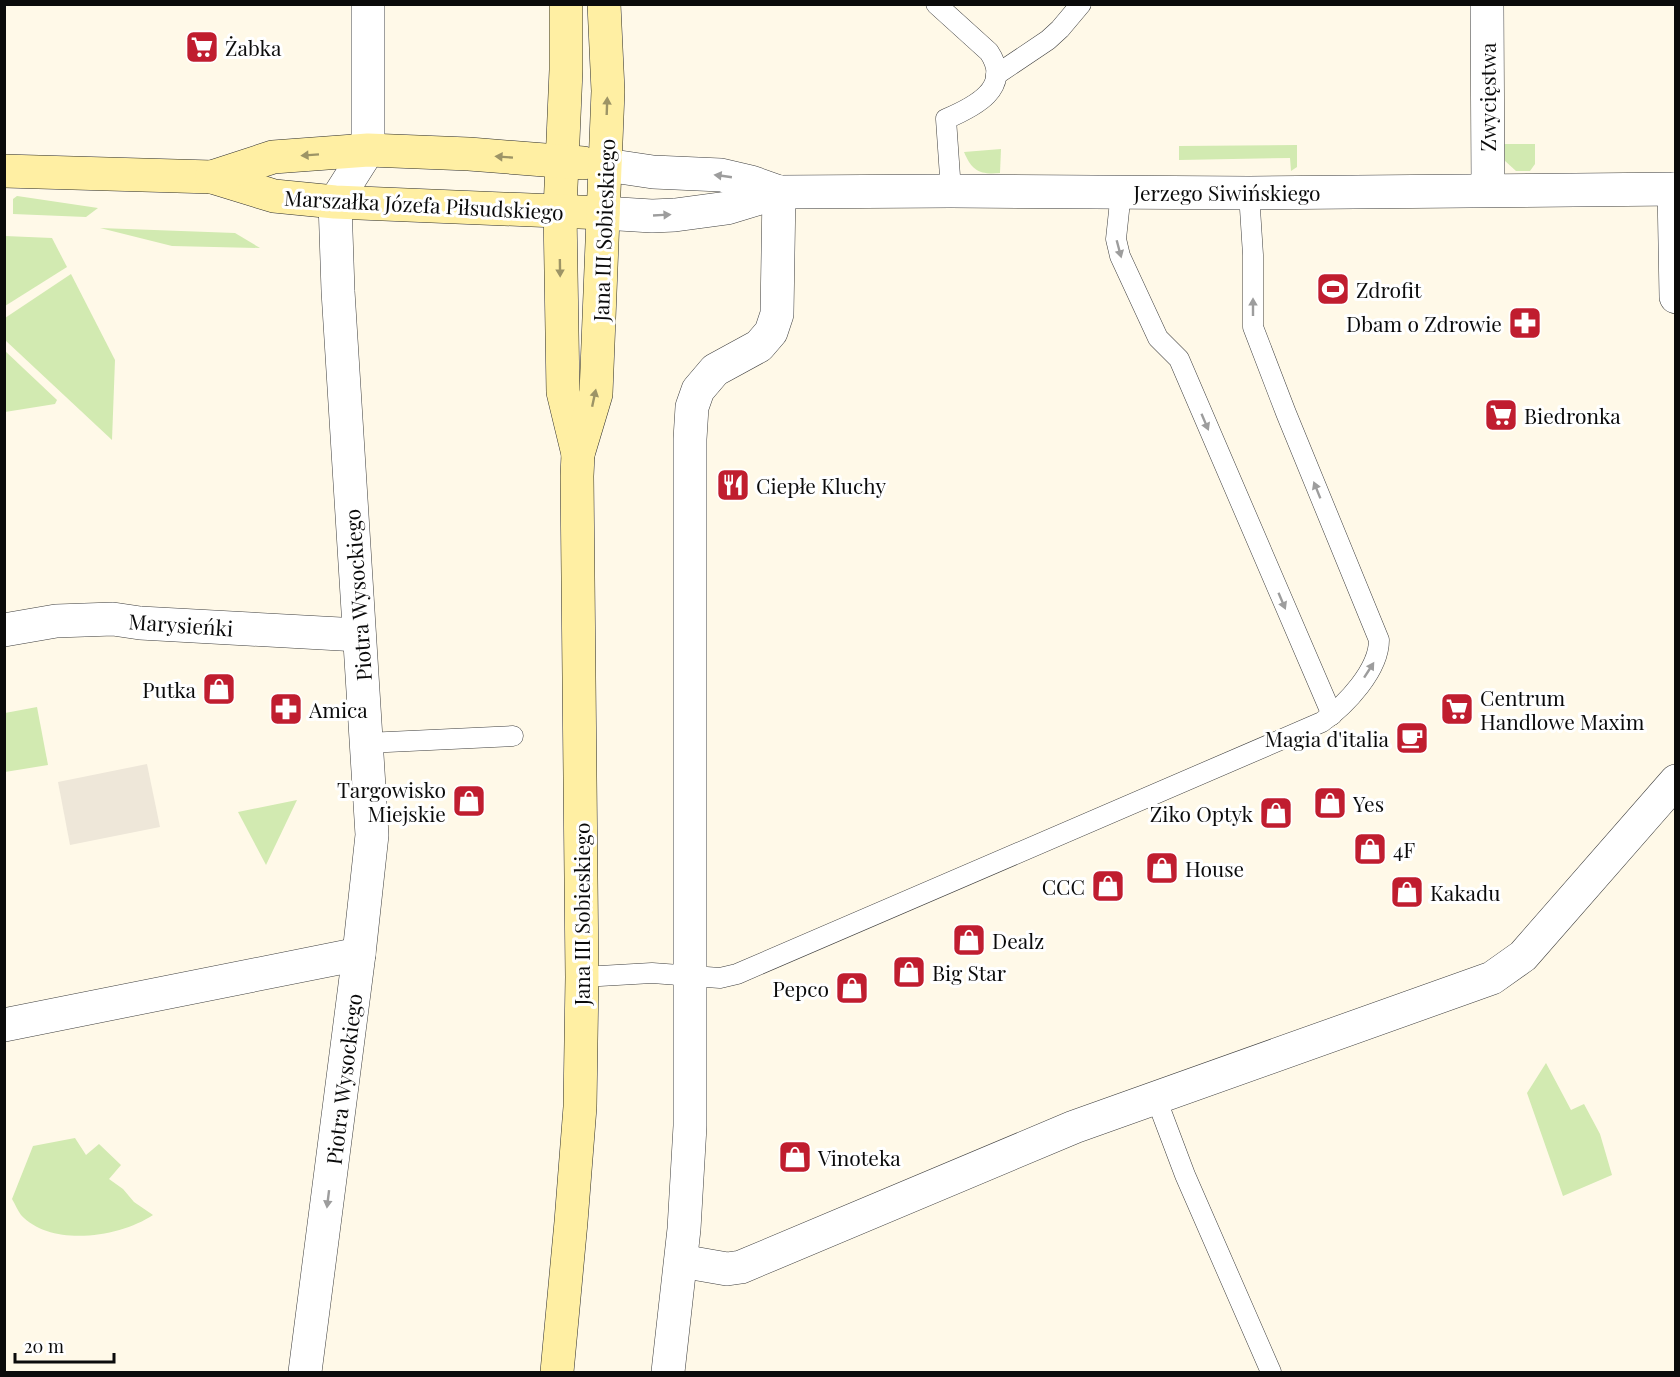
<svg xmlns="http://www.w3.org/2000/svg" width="1680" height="1377" font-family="'Playfair Display',serif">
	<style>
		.green { fill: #d2eab1 }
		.plaza { fill: #eee7d9 }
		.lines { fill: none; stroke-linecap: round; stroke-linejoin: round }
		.lane-casing { stroke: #3e3e3e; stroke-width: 21 }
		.street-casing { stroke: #3e3e3e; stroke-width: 34 }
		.secondary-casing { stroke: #2d2d2d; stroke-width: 34 }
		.lane { stroke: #fff; stroke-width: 20 }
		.street { stroke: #fff; stroke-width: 33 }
		.secondary { stroke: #ffefa3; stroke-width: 33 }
		.oneway { fill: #9d9466 }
		.oneway2 { fill: #9d9d9d }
		.labels { text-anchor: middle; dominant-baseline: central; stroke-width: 6; stroke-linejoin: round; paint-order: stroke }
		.poi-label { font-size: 21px; fill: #0b0b0b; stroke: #fff; text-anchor: start }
		.street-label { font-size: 21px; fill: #0b0b0b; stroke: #fff }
	</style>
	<rect width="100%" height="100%" fill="#fff9e8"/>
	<!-- green -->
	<g class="green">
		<polygon points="1499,144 1535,144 1535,164 1530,171 1516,171 1504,160"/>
		<polygon points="1297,145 1297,167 1291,171 1290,158 1179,160 1179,146"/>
		<path d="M 1001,149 L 1000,173 C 980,175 972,171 964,152 Z"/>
		<polygon points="17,196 24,197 98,208 86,217 13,214 13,199"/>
		<polygon points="100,228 235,233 260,248 172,246"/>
		<polygon points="5,236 52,238 67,267 5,306"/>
		<polygon points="71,274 115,360 112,440 5,340 5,318"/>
		<polygon points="4,350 57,400 55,404 5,412"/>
		<polygon points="37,707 48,765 5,772 5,713"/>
		<polygon points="297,800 266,865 238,812"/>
		<polygon points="1546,1063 1571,1110 1584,1104 1600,1134 1612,1175 1563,1196 1527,1093"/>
		<path d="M 75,1138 L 86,1155 L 99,1144 L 121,1165 L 109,1179 L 123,1189 L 134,1202 L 153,1215 C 120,1237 52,1248 21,1215 C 18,1211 15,1204 12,1199 L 33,1146 Z"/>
	</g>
	<!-- plaza -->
	<polygon class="plaza" points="147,764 160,827 70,845 58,782"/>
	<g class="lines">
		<!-- lane casing -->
		<g class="lane-casing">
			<g id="lane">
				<path d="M 936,4 L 989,52 C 1013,88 974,107 946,119 L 951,191"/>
				<polyline points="996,75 1048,40 1060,29 1081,4"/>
				<polyline points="1121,192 1116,239 1120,256 1158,338 1179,359 1332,715"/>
				<polyline points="366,743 513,736"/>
				<path d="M 582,977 L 652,973 L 720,978 L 737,974 L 1322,722 C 1346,705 1379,670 1379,640 L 1286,413 L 1253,327 L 1253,255 L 1249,193"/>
				<polyline points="1156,1098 1185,1175 1271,1372"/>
			</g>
		</g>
		<!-- street casing -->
		<g class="street-casing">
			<g id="street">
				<polyline points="1487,4 1488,190"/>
				<polyline points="606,165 653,172 721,175 751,182 779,192"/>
				<polyline points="1674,189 1676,297"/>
				<polyline points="603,213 652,216 675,215 727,208 779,192 951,191 1249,193 1676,189"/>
				<polyline points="4,630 56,621 113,619 140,623 359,635"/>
				<polyline points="4,1025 359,954"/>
				<polyline points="681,1261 727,1269 741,1267 1074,1127 1492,978 1523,956 1676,781"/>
				<polyline points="305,1372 359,954 372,835 338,291 335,202 368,150 368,4"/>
				<polyline points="668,1372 684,1229 690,1126 690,439 692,407 698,390 715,370 759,346 771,332 777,314 779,192"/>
			</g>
		</g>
		<!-- secondary casing -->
		<g class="secondary-casing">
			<g id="secondary">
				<polyline points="566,4 566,70 560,210 563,392 578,454"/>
				<polyline points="4,171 212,177 274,196 335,202 603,213"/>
				<polyline points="212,177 273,157 368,150 469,154 583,163"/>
				<polyline points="557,1372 571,1222 580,1107 582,977 577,476 578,454 596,394 608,91 604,4"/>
			</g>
		</g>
		<!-- lane -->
		<use href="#lane" class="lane"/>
		<!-- street -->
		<use href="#street" class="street"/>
		<!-- secondary -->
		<use href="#secondary" class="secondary"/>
	</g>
	<!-- one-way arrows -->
	<defs><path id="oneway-solid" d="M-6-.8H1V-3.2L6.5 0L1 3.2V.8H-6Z" transform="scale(1.5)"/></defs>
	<g class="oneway">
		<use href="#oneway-solid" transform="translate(607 106) rotate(-88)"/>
		<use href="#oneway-solid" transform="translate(310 155) rotate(176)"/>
		<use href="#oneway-solid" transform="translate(504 157) rotate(-176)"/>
		<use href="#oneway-solid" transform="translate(560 268) rotate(89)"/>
		<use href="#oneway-solid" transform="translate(594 398) rotate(-78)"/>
	</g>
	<g class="oneway2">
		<use href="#oneway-solid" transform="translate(723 176) rotate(-172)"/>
		<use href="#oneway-solid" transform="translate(662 215) rotate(-3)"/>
		<use href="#oneway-solid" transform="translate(1119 249) rotate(75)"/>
		<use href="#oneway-solid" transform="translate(1253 307) rotate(-90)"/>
		<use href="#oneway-solid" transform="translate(1205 422) rotate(67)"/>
		<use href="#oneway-solid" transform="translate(1317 490) rotate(-112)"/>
		<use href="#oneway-solid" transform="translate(1282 601) rotate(67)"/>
		<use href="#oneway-solid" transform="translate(1369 670) rotate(-57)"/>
		<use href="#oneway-solid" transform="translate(328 1199) rotate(97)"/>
	</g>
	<!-- icons -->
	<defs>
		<g id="supermarket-square" transform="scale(1.725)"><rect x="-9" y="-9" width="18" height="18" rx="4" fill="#c01d2f" stroke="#fff"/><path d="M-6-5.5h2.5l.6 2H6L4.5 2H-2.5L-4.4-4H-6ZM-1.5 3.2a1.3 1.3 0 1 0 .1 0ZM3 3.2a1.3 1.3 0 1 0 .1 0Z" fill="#fff"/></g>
		<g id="stadium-square" transform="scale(1.725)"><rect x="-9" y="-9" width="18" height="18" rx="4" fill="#c01d2f" stroke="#fff"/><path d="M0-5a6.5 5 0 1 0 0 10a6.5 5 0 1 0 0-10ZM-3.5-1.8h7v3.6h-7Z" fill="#fff"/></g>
		<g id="pharmacy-square" transform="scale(1.725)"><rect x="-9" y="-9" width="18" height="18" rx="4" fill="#c01d2f" stroke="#fff"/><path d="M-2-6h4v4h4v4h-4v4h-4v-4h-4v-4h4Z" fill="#fff"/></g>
		<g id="restaurant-square" transform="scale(1.725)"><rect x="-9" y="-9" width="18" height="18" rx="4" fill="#c01d2f" stroke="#fff"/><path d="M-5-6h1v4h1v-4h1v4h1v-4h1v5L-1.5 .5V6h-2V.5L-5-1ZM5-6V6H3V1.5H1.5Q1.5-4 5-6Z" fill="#fff"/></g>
		<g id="shop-square" transform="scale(1.725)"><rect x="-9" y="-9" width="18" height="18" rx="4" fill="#c01d2f" stroke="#fff"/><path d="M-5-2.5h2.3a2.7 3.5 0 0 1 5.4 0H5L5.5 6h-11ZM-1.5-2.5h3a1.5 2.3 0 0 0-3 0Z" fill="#fff"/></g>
		<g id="cafe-square" transform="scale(1.725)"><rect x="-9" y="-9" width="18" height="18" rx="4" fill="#c01d2f" stroke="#fff"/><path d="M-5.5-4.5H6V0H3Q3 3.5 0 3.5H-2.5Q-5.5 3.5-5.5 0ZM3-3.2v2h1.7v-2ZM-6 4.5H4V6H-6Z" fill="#fff"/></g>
	</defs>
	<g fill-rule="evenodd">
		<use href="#supermarket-square" x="202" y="47"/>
		<use href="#stadium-square" x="1333" y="289"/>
		<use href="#pharmacy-square" x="1525" y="323"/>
		<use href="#supermarket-square" x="1501" y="415"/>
		<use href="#restaurant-square" x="733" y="485"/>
		<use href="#shop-square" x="219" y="689"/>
		<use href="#pharmacy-square" x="286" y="709"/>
		<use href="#supermarket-square" x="1457" y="709"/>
		<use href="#cafe-square" x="1412" y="738"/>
		<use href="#shop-square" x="469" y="801"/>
		<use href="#shop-square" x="1330" y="803"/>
		<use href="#shop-square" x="1276" y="813"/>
		<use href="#shop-square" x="1370" y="849"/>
		<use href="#shop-square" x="1162" y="868"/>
		<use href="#shop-square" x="1108" y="886"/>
		<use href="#shop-square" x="1407" y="892"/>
		<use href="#shop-square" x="969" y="940"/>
		<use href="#shop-square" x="909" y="972"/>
		<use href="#shop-square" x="852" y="988"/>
		<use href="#shop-square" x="795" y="1157"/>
	</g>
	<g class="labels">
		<!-- poi labels -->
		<g class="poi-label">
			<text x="225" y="47">Żabka</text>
			<text x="1356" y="289">Zdrofit</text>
			<text x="1502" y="323" text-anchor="end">Dbam o Zdrowie</text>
			<text x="1524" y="415">Biedronka</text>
			<text x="756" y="485">Ciepłe Kluchy</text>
			<text x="196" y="689" text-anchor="end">Putka</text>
			<text x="1480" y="697">Centrum<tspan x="1480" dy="24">Handlowe Maxim</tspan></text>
			<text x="309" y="709">Amica</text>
			<text x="1389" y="738" text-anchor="end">Magia d'italia</text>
			<text x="446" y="789" text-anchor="end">Targowisko<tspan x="446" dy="24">Miejskie</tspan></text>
			<text x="1353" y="803">Yes</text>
			<text x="1253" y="813" text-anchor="end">Ziko Optyk</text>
			<text x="1393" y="849">4F</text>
			<text x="1185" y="868">House</text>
			<text x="1085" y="886" text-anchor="end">CCC</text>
			<text x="1430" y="892">Kakadu</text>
			<text x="992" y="940">Dealz</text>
			<text x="932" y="972">Big Star</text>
			<text x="829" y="988" text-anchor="end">Pepco</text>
			<text x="818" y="1157">Vinoteka</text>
		</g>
		<!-- street labels -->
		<g class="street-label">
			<text transform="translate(1487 97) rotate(-90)">Zwycięstwa</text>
			<text x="1227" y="192">Jerzego Siwińskiego</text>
			<text transform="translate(424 204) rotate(3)">Marszałka Józefa Piłsudskiego</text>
			<text transform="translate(603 230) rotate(-88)">Jana III Sobieskiego</text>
			<text transform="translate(357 595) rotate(-94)">Piotra Wysockiego</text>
			<text transform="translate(181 624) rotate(4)">Marysieńki</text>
			<text transform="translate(581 914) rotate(-90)">Jana III Sobieskiego</text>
			<text transform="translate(343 1079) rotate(-83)">Piotra Wysockiego</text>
		</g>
	</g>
	<!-- border -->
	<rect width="1680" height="1377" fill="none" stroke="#0b0b0b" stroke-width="12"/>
	<!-- scale -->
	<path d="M15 1353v9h99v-9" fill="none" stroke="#0b0b0b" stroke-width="3"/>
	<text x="24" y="1353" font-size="18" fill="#0b0b0b" stroke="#ffffff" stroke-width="4.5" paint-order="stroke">20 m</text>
</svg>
